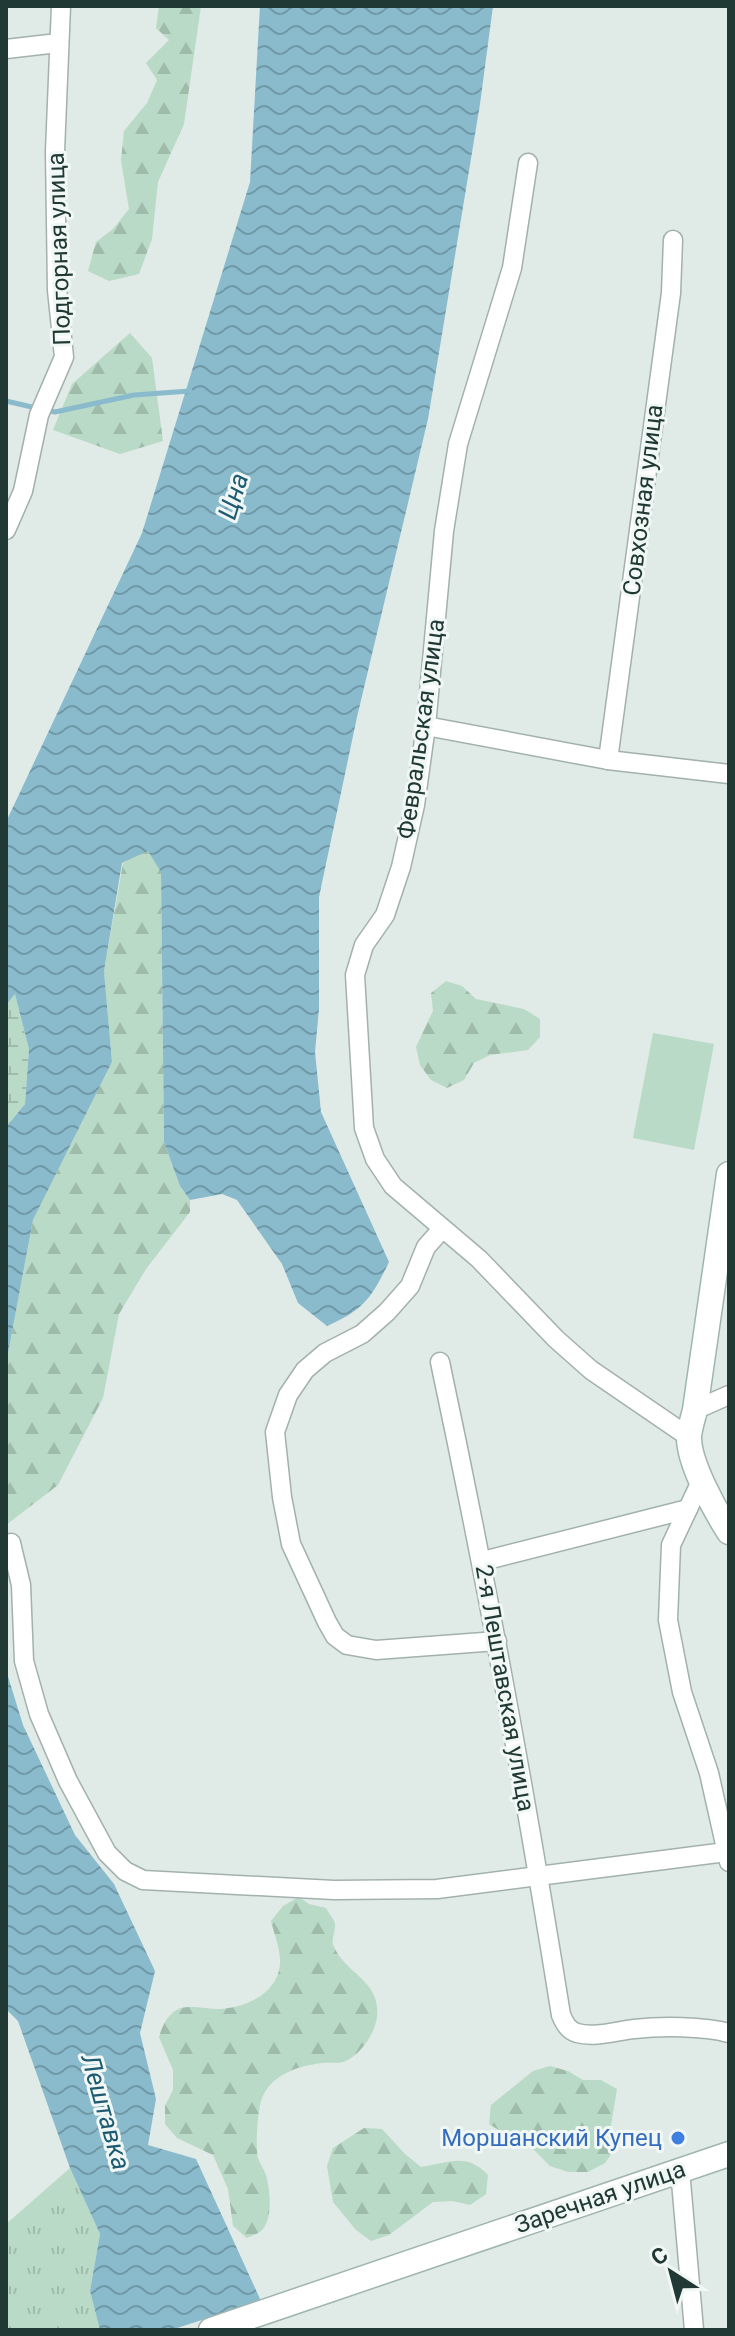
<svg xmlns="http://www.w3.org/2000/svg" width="735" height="2336" font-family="Roboto,sans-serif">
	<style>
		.grass { fill: url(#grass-tufts) }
		.forest { fill: url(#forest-firs) }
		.wetland { fill: url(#wetland-marsh) }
		.garden { fill: #b9dac6 }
		.water { fill: url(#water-waves) }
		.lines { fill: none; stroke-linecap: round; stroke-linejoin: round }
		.stream { stroke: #89bbcd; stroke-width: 5 }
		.street-casing { stroke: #a3b1ad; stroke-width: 21 }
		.secondary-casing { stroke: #9fb5b0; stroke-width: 27 }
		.street { stroke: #fff; stroke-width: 18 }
		.secondary { stroke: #fff; stroke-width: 24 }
		.shop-dot { fill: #3f7fe0; stroke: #f0f7f4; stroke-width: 3 }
		.labels { text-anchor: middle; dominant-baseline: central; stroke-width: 6; stroke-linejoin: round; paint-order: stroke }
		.street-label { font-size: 24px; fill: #213935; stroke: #f0f7f4 }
		.shop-label { font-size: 24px; fill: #366cbe; stroke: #f0f7f4; text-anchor: end }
		.water-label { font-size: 26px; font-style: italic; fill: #1e5b72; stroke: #f0f7f4 }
	</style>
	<defs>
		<pattern id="grass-tufts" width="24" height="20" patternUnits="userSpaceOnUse" patternTransform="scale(2)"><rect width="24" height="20" fill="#b9dac6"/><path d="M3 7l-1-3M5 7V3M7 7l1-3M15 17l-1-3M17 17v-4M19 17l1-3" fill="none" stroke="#9fbcab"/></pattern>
		<pattern id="forest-firs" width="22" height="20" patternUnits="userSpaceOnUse" patternTransform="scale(2)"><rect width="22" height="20" fill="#b9dac6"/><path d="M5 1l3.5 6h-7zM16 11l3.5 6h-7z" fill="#9fbcab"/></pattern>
		<pattern id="wetland-marsh" width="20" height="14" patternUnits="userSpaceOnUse" patternTransform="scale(2)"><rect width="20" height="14" fill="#b9dac6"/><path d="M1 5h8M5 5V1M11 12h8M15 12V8" fill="none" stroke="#9fbcab"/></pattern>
		<pattern id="water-waves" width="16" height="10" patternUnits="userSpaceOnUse" patternTransform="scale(2)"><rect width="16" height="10" fill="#89bbcd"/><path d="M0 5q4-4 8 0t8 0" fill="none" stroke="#7099a7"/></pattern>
	</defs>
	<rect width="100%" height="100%" fill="#e0eae6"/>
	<!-- grass -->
	<polygon class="grass" points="70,2168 100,2234 90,2291 100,2330 6,2330 6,2224"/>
	<!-- forest -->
	<g class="forest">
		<polygon points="159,6 201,6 184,124 158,182 152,239 139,274 109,281 88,271 96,242 113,229 129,209 121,160 124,131 147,103 157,80 146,63 169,40 156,28"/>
		<polygon points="130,333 152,358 163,441 120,454 53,430 72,384"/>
		<polygon points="148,850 161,871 164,1142 180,1186 190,1200 190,1212 146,1269 119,1314 103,1398 58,1485 6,1525 6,1364 33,1220 112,1062 104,971 123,863"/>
		<polygon points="446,981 462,986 476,999 524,1009 540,1019 540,1037 528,1050 490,1055 474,1063 464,1080 447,1088 431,1080 420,1065 416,1047 433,1011 431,993"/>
		<path d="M 299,1897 L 309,1904 L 326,1908 C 328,1912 334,1919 335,1924 C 336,1932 330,1939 334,1947 C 346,1974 381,1981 377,2017 C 375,2033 361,2054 346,2061 C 339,2064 330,2062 322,2063 C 298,2066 272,2074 262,2098 C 258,2107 255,2148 258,2158 C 260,2164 264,2169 266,2175 C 270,2190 273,2216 263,2229 C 260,2233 252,2236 247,2238 L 233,2226 L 228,2189 L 213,2155 L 177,2138 L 165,2124 L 165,2106 L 173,2090 L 173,2070 L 159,2037 C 163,2024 168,2013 181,2008 C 192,2005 208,2009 219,2009 C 248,2008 282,1991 280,1958 C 279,1946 274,1933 271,1921 L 283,1906 Z"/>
		<polygon points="550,2066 568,2071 583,2080 601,2080 617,2089 611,2125 615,2149 605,2163 588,2172 568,2172 550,2166 523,2139 505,2134 489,2124 491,2105 533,2071"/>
		<path d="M 364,2128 L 382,2129 L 405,2154 L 421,2167 C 450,2163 466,2152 488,2175 L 486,2194 L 470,2205 L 452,2201 L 433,2202 L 389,2235 L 371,2241 L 356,2230 L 333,2202 L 327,2166 L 333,2148 Z"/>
	</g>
	<!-- wetland -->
	<polygon class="wetland" points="15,993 29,1049 25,1104 6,1127 6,1005"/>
	<!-- garden -->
	<polygon class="garden" points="653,1033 714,1044 694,1150 633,1138"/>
	<!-- water -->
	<g class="water">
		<path d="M 260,6 L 493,6 L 480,104 L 428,419 L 357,717 L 319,897 L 319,1009 L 315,1052 L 321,1112 L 389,1262 C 372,1297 364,1310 327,1326 L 298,1303 L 282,1264 L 237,1200 L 222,1194 L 190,1200 L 180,1186 L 164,1142 L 161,872 L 148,851 L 122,863 L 104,971 L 112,1062 L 33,1220 L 6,1364 L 6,1127 L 25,1104 L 29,1049 L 15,994 L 6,1005 L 6,822 L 142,533 L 250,182 Z"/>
		<polygon points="6,1670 23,1725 75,1835 114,1884 155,1971 140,2033 156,2099 148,2145 196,2159 261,2301 171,2330 100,2330 90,2291 100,2234 70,2168 18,2021 6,2009"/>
	</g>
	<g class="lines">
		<!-- stream -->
		<g class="stream">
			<polyline points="6,401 36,408"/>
			<polyline points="46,410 55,412 134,395 190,391"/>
		</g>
		<!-- street casing -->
		<g class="street-casing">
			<g id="street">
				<polyline points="6,49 58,43"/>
				<polyline points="528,163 512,268 458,444 444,531 426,726 415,805 401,867 385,915 364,945 355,975 364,1128 375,1159 393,1186 479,1259 556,1339 591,1370 689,1437"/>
				<polyline points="6,530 23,491 39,415 64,357 57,290 55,151 61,6"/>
				<polyline points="426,726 608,760 729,774"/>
				<polyline points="608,760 671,293 673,240"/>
				<polyline points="442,1229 426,1247 410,1286 387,1312 362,1334 325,1353 305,1370 288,1395 275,1432 282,1497 291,1544 327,1622 335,1636 347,1645 376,1650 497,1641"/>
				<path d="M 440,1362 C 486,1578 526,1796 561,2015 C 565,2024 568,2030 577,2033 C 595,2038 616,2031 634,2029 C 661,2026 703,2026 729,2033"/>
				<polyline points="695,1410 729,1395"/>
				<polyline points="702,1479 671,1545 668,1620 682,1692 709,1773 729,1862"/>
				<polyline points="11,1543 21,1585 24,1661 39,1714 68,1781 107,1853 125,1871 143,1880 334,1890 437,1889 726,1852"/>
				<polyline points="483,1561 688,1509"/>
				<polyline points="680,2170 694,2330"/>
			</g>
		</g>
		<!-- secondary casing -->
		<g class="secondary-casing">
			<g id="secondary">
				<path d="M 729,1174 L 695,1410 C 693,1418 690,1427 689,1436 C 688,1462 715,1510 729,1532"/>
				<polyline points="211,2330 729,2154"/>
			</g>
		</g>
		<!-- street -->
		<use href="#street" class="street"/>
		<!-- secondary -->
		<use href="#secondary" class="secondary"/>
	</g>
	<!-- markers -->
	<circle class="shop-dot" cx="678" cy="2138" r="8"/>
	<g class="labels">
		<!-- street labels -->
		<g class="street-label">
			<text transform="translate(59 249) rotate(-92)">Подгорная улица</text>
			<text transform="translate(643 500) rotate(-83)">Совхозная улица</text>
			<text transform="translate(421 729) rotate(-82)">Февральская улица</text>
			<text transform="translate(505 1688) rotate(80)">2-я Лештавская улица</text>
			<text transform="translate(600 2197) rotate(-19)">Заречная улица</text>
		</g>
		<!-- shop labels -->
		<g class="shop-label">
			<text x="662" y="2138">Моршанский Купец</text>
		</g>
		<!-- water labels -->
		<g class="water-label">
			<text transform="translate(233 496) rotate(-73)">Цна</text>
			<text transform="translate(106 2112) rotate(74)">Лештавка</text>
		</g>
	</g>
	<!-- border -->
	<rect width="735" height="2336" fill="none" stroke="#213935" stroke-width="16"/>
	<!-- north arrow -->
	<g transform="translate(671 2272) rotate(324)" stroke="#f0f7f4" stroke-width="6" paint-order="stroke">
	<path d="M0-6L14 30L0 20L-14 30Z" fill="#213935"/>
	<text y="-12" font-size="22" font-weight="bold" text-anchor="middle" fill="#213935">С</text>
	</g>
</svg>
